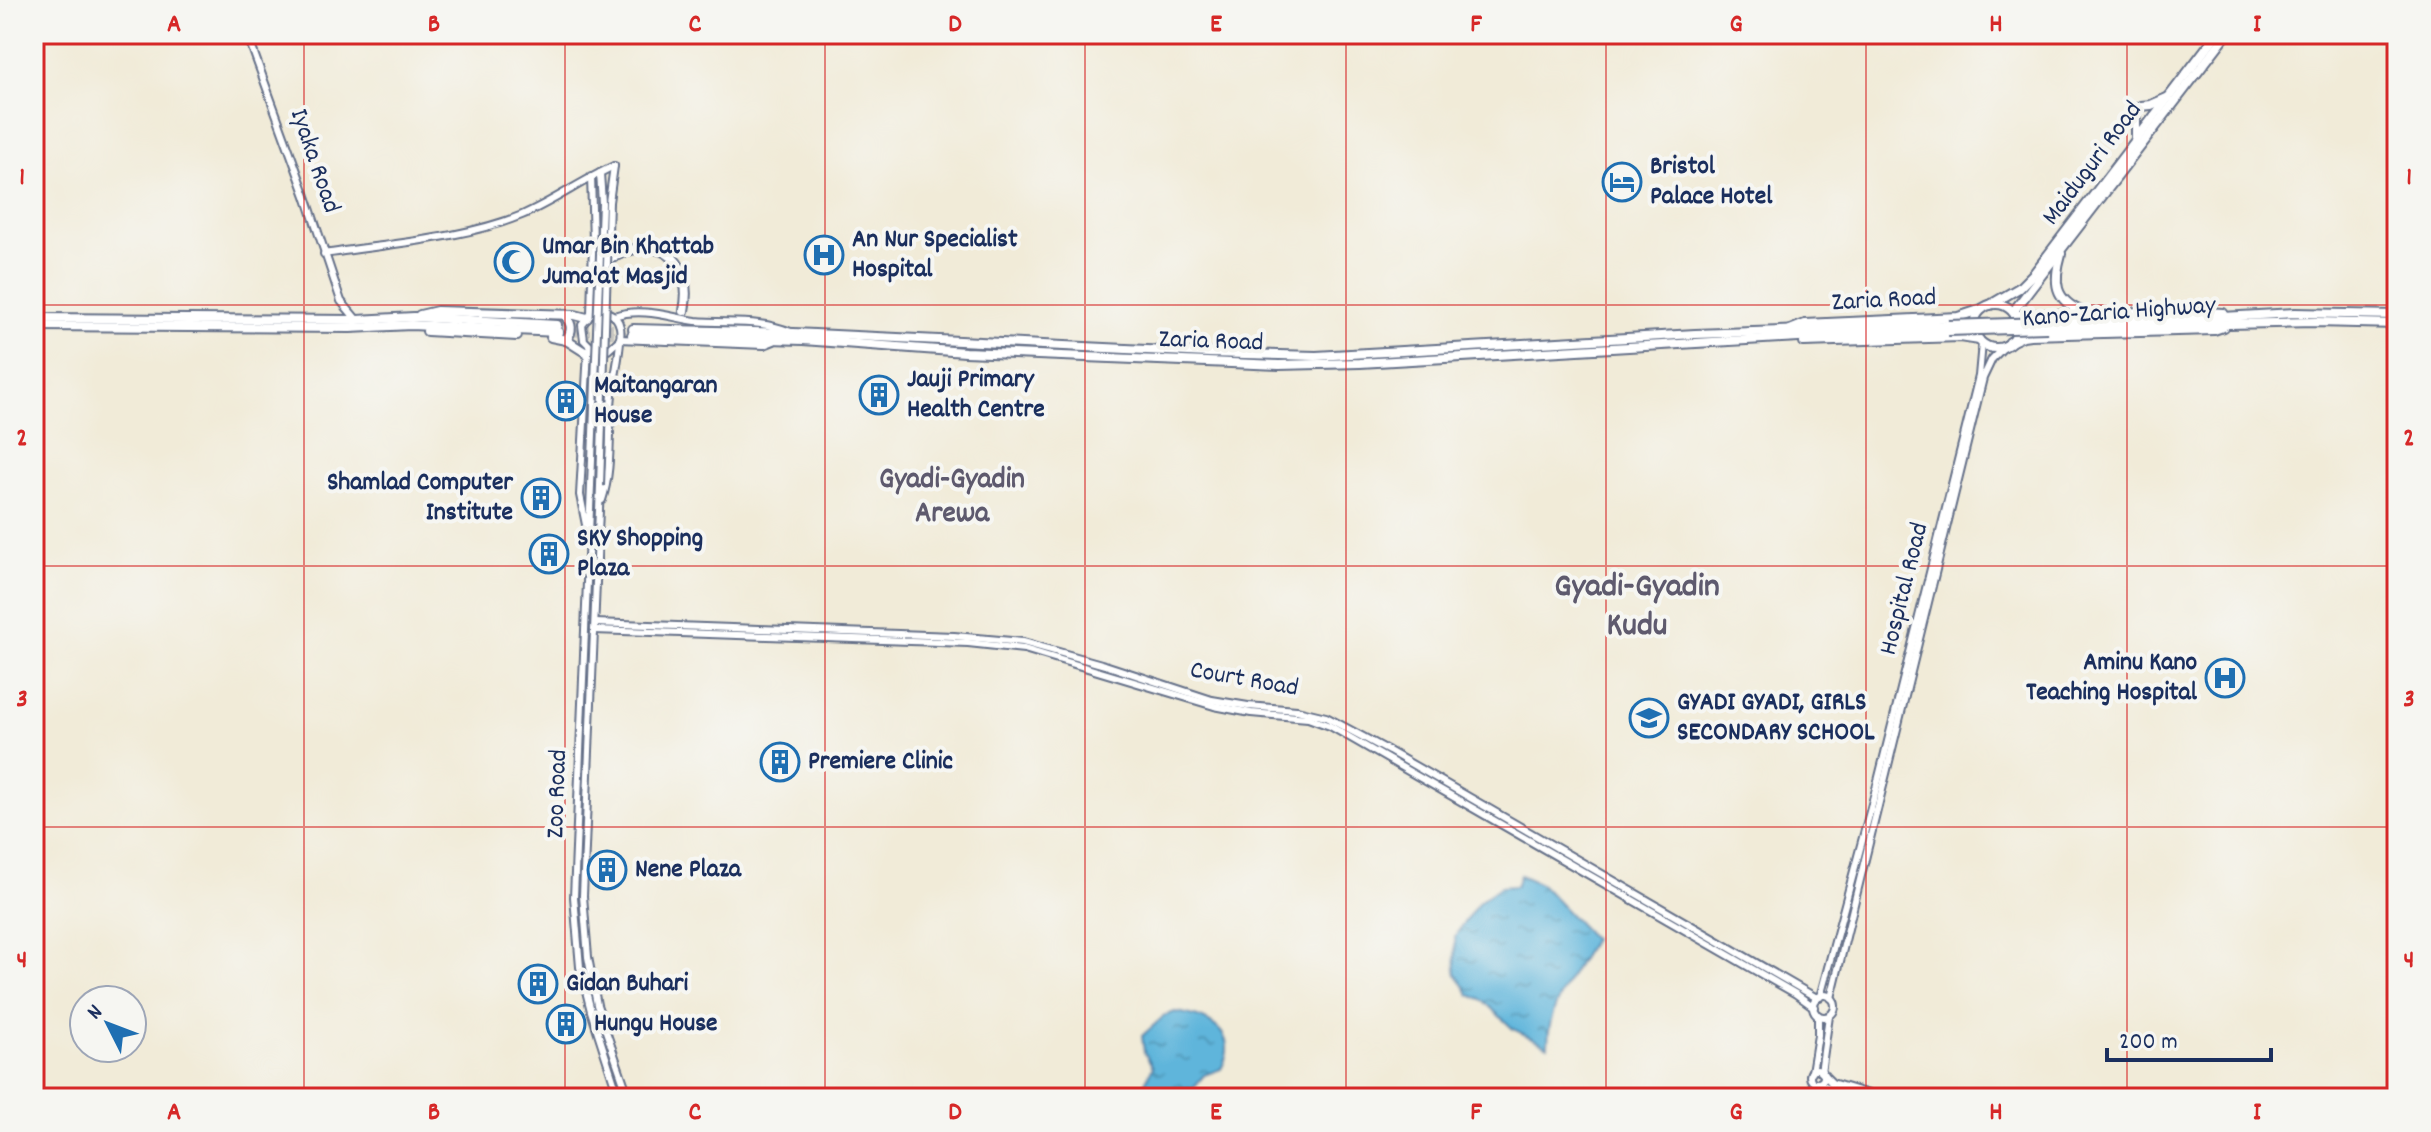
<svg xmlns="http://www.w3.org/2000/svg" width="2431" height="1132" font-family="Dekko,sans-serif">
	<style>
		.water { fill: url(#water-ripples); stroke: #3c729c; stroke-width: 2 }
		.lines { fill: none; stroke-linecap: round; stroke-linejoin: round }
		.trunk-tunnel { stroke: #c6c5c0; stroke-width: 8; stroke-dasharray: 8 4; stroke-linecap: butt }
		.secondary-casing { stroke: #667189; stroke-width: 10 }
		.trunk-casing { stroke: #667189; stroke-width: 12 }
		.secondary { stroke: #fff; stroke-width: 6 }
		.trunk { stroke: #fff; stroke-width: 8 }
		.secondary-bridge-casing { stroke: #667189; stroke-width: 10; stroke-linecap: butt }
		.trunk-bridge-casing { stroke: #667189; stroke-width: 12; stroke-linecap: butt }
		.secondary-bridge { stroke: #fff; stroke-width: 6 }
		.trunk-bridge { stroke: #fff; stroke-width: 8 }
		.grid { fill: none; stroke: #d62828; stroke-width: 2; stroke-opacity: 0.55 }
		.labels { text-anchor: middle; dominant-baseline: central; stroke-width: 8; stroke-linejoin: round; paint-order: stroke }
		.street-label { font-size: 26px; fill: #1b2f5e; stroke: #f6f6f2 }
		.poi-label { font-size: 26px; font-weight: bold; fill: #1b2f5e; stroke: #f6f6f2; text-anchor: start }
		.quarter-label { font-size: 30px; font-weight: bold; fill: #5e5a6e; stroke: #f6f6f2 }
		.district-label { font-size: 34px; font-weight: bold; fill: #5e5a6e; stroke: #f6f6f2 }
		.neatline { fill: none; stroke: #d62828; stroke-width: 3 }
		.grid-label { font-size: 26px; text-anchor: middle; font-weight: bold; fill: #d62828 }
	</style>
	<defs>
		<pattern id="water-ripples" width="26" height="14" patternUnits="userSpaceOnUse" patternTransform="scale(2)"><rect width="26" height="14" fill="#5eb5db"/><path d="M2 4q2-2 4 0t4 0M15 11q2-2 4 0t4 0" fill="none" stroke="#4d94b5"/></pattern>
	</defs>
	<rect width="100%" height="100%" fill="#f6f6f2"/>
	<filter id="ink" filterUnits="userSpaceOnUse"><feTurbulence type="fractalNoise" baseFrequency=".0125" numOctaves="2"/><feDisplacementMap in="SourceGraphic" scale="16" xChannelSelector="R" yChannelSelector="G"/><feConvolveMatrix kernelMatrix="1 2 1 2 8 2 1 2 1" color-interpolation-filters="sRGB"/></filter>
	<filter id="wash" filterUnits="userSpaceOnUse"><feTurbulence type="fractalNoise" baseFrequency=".006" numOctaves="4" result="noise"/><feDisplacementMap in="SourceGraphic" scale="32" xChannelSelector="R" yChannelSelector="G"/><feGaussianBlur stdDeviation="1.8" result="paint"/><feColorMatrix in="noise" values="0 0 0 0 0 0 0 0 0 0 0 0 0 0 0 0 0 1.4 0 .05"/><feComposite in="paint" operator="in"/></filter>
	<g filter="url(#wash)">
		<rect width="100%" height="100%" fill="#f1ebd8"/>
		<!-- water -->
		<g class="water">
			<path d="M 1520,875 L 1542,885 L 1593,939 C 1574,972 1547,1006 1548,1046 L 1513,1029 L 1484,1001 L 1470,995 L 1456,973 L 1455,937 L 1463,924 L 1479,902 L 1500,887 L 1516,886 Z"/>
			<path d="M 1175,1012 C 1208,1016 1241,1033 1221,1069 L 1204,1075 L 1185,1098 L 1159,1098 L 1145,1082 L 1153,1067 L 1144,1052 L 1142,1036 L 1164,1016 Z"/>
		</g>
	</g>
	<g filter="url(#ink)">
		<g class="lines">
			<!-- trunk-tunnel -->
			<g class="trunk-tunnel">
				<polyline points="557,325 633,329"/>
				<polyline points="558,332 632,335"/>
			</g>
			<!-- secondary casing -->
			<g class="secondary-casing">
				<g id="secondary">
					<polyline points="247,34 306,196 341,301 357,320"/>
					<polyline points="600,173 602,203"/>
					<polyline points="609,202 614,166"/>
					<path d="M 324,254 C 387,244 464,239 522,215 C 554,201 583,180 614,166"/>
					<polyline points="591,314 593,241 591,177"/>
					<path d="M 614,316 C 642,307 669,317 696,321 C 729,324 760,319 791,332"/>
					<polyline points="619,339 764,345 774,341"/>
					<polyline points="591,485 574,897 580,967 591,1011 619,1098"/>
					<polyline points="600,486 583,896 588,957 597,1005 629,1098"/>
					<path d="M 602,500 C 613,468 608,429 612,395 C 614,379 623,340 620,327 C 617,312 603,309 591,314 L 582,325 L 584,340 L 594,350 L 608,350 L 618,341"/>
					<polyline points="587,530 580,495 588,350"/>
					<polyline points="595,623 954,636 1023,642 1105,665 1212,700 1248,706 1297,710 1326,717 1389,751 1817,998"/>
					<polyline points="594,630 968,643 1024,649 1214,706 1251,713 1308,718 1330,726 1796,994 1814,1007"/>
					<circle cx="1824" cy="1006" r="11"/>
					<polyline points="1820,997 1876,789 1979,376 1982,343"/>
					<polyline points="1831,998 1983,378 1992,359 2007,344"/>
					<circle cx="1817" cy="1076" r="7"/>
					<polyline points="1812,1072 1818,1035 1818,1015"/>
					<polyline points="1821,1072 1829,1016"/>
					<polyline points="1823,1074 1832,1083 1882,1098"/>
					<polyline points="1816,1083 1860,1098"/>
				</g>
			</g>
			<!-- trunk casing -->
			<g class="trunk-casing">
				<g id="trunk">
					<polyline points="2141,106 2151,105 2167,98"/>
					<polyline points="2136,115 2136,138"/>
					<path d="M 2061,254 C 2053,282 2054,300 2083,312"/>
					<path d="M 607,261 C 654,231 695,255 684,311"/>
					<circle cx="1996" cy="326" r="22"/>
					<polyline points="1990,305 2019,288 2035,272 2217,34"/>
					<polyline points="2013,312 2227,34"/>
					<polyline points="420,315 437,311 575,315 587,318"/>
					<path d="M 565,315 C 572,324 573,331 566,340"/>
					<polyline points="2015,315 2190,311 2223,313"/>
					<polyline points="34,318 357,320 414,317 557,325"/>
					<polyline points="2047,322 2222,317 2295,313 2397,315"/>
					<polyline points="34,326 350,328 411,325 558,332"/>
					<polyline points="2047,328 2316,322 2397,324"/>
					<polyline points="633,329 794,333 1209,353 1316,356 1695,334 1948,325"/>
					<polyline points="1790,330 1805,324 1958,317 1982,309"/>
					<polyline points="427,331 517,336"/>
					<polyline points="632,335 803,340 965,352 1279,365 1360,363 1816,336 1948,331"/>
					<polyline points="551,337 566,340 588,354"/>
					<polyline points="1804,342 1960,337 1979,340"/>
					<polyline points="2010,342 2023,336 2030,335 2214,330 2223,327"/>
				</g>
			</g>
			<!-- secondary -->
			<use href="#secondary" class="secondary"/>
			<!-- trunk -->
			<use href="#trunk" class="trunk"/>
			<!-- secondary-bridge casing -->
			<g class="secondary-bridge-casing">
				<g id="secondary-bridge">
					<polyline points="591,485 602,203"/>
					<polyline points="600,486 609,202"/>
				</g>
			</g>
			<!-- trunk-bridge casing -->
			<g class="trunk-bridge-casing">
				<g id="trunk-bridge">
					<polyline points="1948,325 2047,322"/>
					<polyline points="1948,331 2047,328"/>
				</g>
			</g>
			<!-- secondary-bridge -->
			<use href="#secondary-bridge" class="secondary-bridge"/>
			<!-- trunk-bridge -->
			<use href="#trunk-bridge" class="trunk-bridge"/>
		</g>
	</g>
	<!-- grid -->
	<path class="grid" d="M 304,34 L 304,1098M 565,34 L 565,1098M 825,34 L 825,1098M 1085,34 L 1085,1098M 1346,34 L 1346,1098M 1606,34 L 1606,1098M 1866,34 L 1866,1098M 2127,34 L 2127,1098M 34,305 L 2397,305M 34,566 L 2397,566M 34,827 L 2397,827"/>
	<!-- icons -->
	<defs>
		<g id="hotel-ring" transform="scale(2)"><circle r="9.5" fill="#f6f6f2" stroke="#1f6fb2" stroke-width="1.5"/><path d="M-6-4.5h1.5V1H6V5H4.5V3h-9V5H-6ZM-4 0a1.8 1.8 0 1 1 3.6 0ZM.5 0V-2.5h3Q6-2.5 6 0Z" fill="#1f6fb2"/></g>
		<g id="hospital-ring" transform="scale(2)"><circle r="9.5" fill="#f6f6f2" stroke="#1f6fb2" stroke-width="1.5"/><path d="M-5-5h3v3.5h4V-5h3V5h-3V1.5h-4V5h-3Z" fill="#1f6fb2"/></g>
		<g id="mosque-ring" transform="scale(2)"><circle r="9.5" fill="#f6f6f2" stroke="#1f6fb2" stroke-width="1.5"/><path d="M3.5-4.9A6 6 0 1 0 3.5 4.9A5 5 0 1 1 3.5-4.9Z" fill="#1f6fb2"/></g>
		<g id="building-ring" transform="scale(2)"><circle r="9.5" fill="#f6f6f2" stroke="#1f6fb2" stroke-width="1.5"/><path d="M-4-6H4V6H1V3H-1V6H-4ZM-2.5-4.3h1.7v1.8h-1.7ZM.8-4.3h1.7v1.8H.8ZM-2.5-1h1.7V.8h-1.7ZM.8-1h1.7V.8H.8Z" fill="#1f6fb2"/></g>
		<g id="school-ring" transform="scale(2)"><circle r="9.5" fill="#f6f6f2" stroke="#1f6fb2" stroke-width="1.5"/><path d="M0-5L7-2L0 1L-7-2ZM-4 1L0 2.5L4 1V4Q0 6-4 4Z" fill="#1f6fb2"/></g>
	</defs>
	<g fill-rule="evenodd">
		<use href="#hotel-ring" x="1622" y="182"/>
		<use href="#hospital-ring" x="824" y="255"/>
		<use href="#mosque-ring" x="514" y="262"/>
		<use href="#building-ring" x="879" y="395"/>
		<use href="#building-ring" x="566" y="401"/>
		<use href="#building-ring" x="541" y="498"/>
		<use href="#building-ring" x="549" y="554"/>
		<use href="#hospital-ring" x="2225" y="678"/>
		<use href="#school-ring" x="1649" y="718"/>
		<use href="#building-ring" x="780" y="762"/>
		<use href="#building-ring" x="607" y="870"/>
		<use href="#building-ring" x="538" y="984"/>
		<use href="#building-ring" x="566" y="1024"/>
	</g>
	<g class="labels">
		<!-- street labels -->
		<g class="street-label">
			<text transform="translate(314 161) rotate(71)">Iyaka Road</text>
			<text transform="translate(2093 164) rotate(-53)">Maiduguri Road</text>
			<text transform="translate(1884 301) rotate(-3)">Zaria Road</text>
			<text transform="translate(2119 313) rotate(-4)">Kano-Zaria Highway</text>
			<text transform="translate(1211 342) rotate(2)">Zaria Road</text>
			<text transform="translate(1905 589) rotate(-76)">Hospital Road</text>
			<text transform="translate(1244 680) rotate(10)">Court Road</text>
			<text transform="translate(558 794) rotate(-88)">Zoo Road</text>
		</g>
		<!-- poi labels -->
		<g class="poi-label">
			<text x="1650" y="167">Bristol<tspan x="1650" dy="30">Palace Hotel</tspan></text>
			<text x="852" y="240">An Nur Specialist<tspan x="852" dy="30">Hospital</tspan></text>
			<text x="542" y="247">Umar Bin Khattab<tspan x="542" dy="30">Juma'at Masjid</tspan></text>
			<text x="907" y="380">Jauji Primary<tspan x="907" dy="30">Health Centre</tspan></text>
			<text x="594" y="386">Maitangaran<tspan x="594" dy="30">House</tspan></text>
			<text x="513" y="483" text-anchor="end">Shamlad Computer<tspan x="513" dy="30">Institute</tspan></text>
			<text x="577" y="539">SKY Shopping<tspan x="577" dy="30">Plaza</tspan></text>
			<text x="2197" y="663" text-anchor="end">Aminu Kano<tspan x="2197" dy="30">Teaching Hospital</tspan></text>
			<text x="1677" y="703">GYADI GYADI, GIRLS<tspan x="1677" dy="30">SECONDARY SCHOOL</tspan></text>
			<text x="808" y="762">Premiere Clinic</text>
			<text x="635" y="870">Nene Plaza</text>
			<text x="566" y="984">Gidan Buhari</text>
			<text x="594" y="1024">Hungu House</text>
		</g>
		<!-- quarter labels -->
		<g class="quarter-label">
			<text x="952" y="481">Gyadi-Gyadin<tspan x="952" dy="34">Arewa</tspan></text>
		</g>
		<!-- district labels -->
		<g class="district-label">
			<text x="1637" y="588">Gyadi-Gyadin<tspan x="1637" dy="39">Kudu</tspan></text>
		</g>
	</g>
	<!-- margin -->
	<rect width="2431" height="1132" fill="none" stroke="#f6f6f2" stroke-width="88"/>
	<!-- north arrow -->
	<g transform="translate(108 1024) rotate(312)"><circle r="38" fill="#f6f6f2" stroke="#9ea6b7" stroke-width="2"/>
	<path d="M0-6L14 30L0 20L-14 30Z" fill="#1f6fb2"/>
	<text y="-12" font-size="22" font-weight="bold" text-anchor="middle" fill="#1b2f5e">N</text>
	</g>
	<!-- scale -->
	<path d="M2107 1048v12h164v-12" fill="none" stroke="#1b2f5e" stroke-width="4"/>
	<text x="2119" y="1048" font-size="24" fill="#1b2f5e" stroke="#f6f6f2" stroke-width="6" paint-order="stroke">200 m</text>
	<rect x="44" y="44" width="2343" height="1044" class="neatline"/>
	<g class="grid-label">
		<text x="174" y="31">A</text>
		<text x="434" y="31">B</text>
		<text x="695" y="31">C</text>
		<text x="955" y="31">D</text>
		<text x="1216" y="31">E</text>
		<text x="1476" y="31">F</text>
		<text x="1736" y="31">G</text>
		<text x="1996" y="31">H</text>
		<text x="2257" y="31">I</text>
		<text x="22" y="184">1</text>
		<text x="2409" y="184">1</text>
		<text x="22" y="445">2</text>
		<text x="2409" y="445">2</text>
		<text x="22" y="706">3</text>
		<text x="2409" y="706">3</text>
		<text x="22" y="967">4</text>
		<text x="2409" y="967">4</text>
		<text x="174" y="1119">A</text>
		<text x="434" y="1119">B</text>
		<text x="695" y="1119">C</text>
		<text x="955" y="1119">D</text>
		<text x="1216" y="1119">E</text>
		<text x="1476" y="1119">F</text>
		<text x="1736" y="1119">G</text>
		<text x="1996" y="1119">H</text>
		<text x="2257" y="1119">I</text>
	</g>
</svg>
